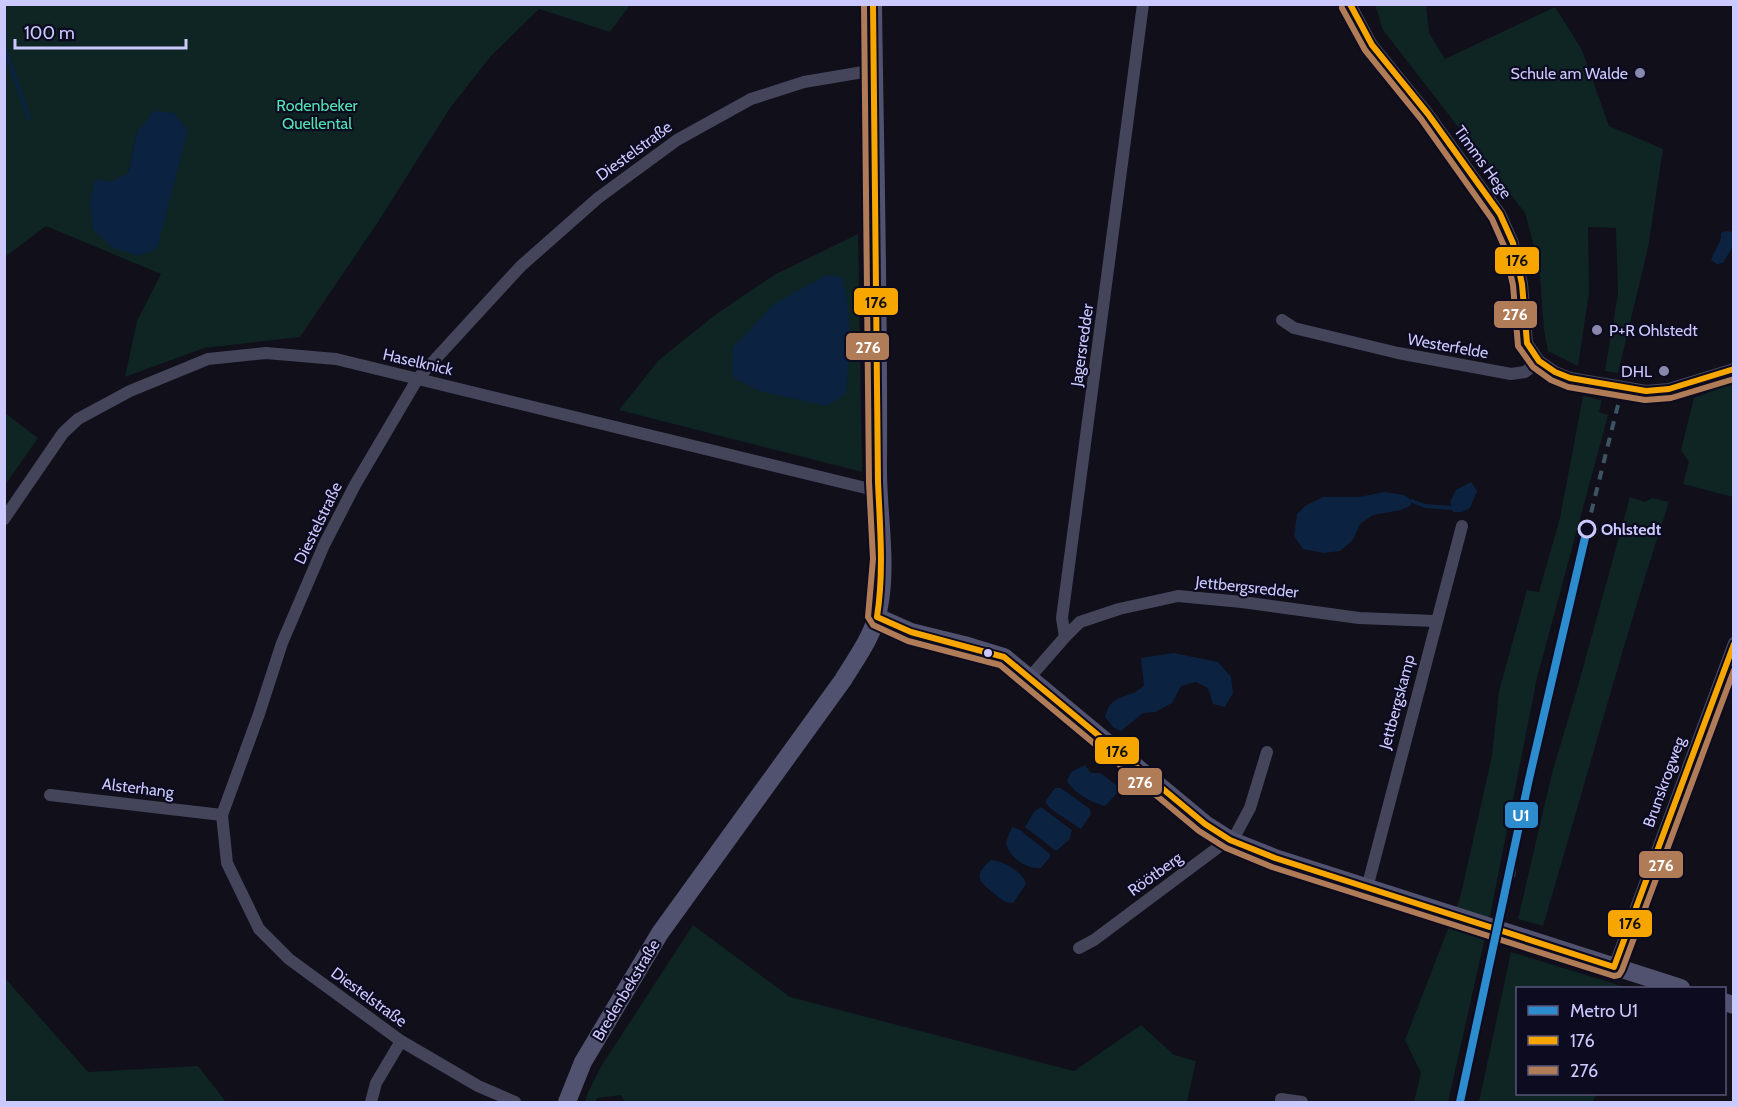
<svg xmlns="http://www.w3.org/2000/svg" width="1738" height="1107" font-family="Cabin,sans-serif">
	<style>
		.green { fill: #0e2524; fill-rule: evenodd }
		.water { fill: #0b2340 }
		.lines { fill: none; stroke-linecap: round; stroke-linejoin: round }
		.stream { stroke: #0b2340; stroke-width: 4 }
		.street { stroke: #44455b; stroke-width: 12 }
		.secondary { stroke: #51526f; stroke-width: 18 }
		.rail { stroke: #3c5564; stroke-width: 4; stroke-dasharray: 9 8; stroke-linecap: butt }
		.bus-1-casing { stroke: #0d0b1f; stroke-width: 10 }
		.bus-2-casing { stroke: #0d0b1f; stroke-width: 10 }
		.bus-1 { stroke: #f7a600; stroke-width: 6 }
		.bus-2 { stroke: #b07c57; stroke-width: 6 }
		.metro-1-casing { stroke: #0d0b1f; stroke-width: 12 }
		.metro-1 { stroke: #2d8cce; stroke-width: 8 }
		.poi-dot { fill: #8a88af; stroke: #0d0b1f; stroke-width: 2 }
		.stop-dot { fill: #0d0b1f; stroke: #cbc9ff; stroke-width: 3 }
		.bus-dot { fill: #cbc9ff; stroke: #0d0b1f; stroke-width: 2 }
		.labels { text-anchor: middle; dominant-baseline: central; stroke-width: 4.5; stroke-linejoin: round; paint-order: stroke }
		.poi-label { font-size: 16px; fill: #cbc9ff; stroke: #0d0b1f; text-anchor: end }
		.park-label { font-size: 16px; fill: #51e3b2; stroke: #0d0b1f }
		.street-label { font-size: 16px; fill: #cbc9ff; stroke: #0d0b1f }
		.stop-label { font-size: 16px; font-weight: bold; fill: #cbc9ff; stroke: #0d0b1f; text-anchor: start }
		.line-badge { stroke: #0d0b1f; stroke-width: 2 }
		.badge-label { font-size: 16px; text-anchor: middle; font-weight: bold; fill: #fff }
		.pale-badge-label { font-size: 16px; text-anchor: middle; font-weight: bold; fill: #111 }
	</style>
	<rect width="100%" height="100%" fill="#100f1a"/>
	<!-- green -->
	<g class="green">
		<path d="M 4,5 L 630,5 L 610,32 L 539,9 L 491,56 L 450,108 L 378,222 L 300,337 L 204,348 L 125,377 L 137,321 L 161,274 L 46,226 L 5,257 ZM 137,132 L 138,256 L 95,180 L 110,182 L 128,173 Z"/>
		<polygon points="1375,5 1426,5 1429,33 1445,59 1555,7 1582,50 1609,126 1663,149 1648,248 1618,373 1605,371 1618,294 1616,228 1588,227 1589,293 1578,366 1548,351 1544,331 1539,264 1525,213 1383,30"/>
		<polygon points="858,234 862,472 619,410 659,360 715,315 774,275"/>
		<polygon points="1733,383 1734,383 1733,497 1683,484 1689,462 1681,450 1694,398"/>
		<polygon points="1583,396 1602,400 1599,412 1608,415 1537,678 1491,911 1448,1102 1414,1102 1421,1073 1405,1040 1460,898 1492,756 1499,691 1527,590 1539,592 1560,518"/>
		<polygon points="5,413 38,438 5,485"/>
		<path d="M 1630,497 L 1645,502 L 1652,498 L 1669,502 C 1623,642 1585,785 1543,926 L 1518,919 L 1552,773 L 1578,686 Z"/>
		<polygon points="693,925 790,997 1074,1071 1141,1025 1174,1055 1196,1061 1187,1102 625,1102 621,1095 597,1098 596,1102 585,1102 588,1092 602,1065"/>
		<polygon points="1511,952 1625,987 1518,988 1518,1094 1596,1094 1593,1102 1479,1102"/>
		<polygon points="4,977 88,1072 198,1066 226,1102 5,1102"/>
	</g>
	<!-- water -->
	<g class="water">
		<polygon points="154,111 174,113 188,130 157,248 138,256 112,247 93,230 90,203 95,179 110,182 128,173 137,132"/>
		<path d="M 1725,231 L 1733,232 L 1733,246 L 1723,263 L 1717,264 L 1711,260 C 1714,250 1722,243 1721,233 Z"/>
		<path d="M 826,275 L 842,277 C 853,316 849,354 846,394 L 827,406 L 759,391 L 732,377 L 733,347 L 773,305 Z"/>
		<polygon points="1471,482 1477,491 1470,508 1462,512 1453,512 1450,502 1456,490"/>
		<polygon points="1385,492 1404,495 1412,501 1410,506 1401,510 1373,515 1360,524 1353,540 1340,551 1324,553 1303,549 1294,536 1297,514 1305,506 1323,497 1359,497"/>
		<path d="M 1174,653 L 1218,662 L 1231,677 L 1233,693 L 1225,707 L 1213,704 L 1208,688 L 1196,682 L 1181,686 L 1172,703 L 1155,712 L 1143,713 L 1121,731 L 1114,728 L 1105,717 C 1111,691 1130,701 1144,685 L 1141,658 Z"/>
		<path d="M 1085,765 L 1091,773 L 1100,773 L 1119,787 L 1118,792 L 1105,806 C 1092,803 1074,793 1067,781 L 1071,772 Z"/>
		<polygon points="1055,788 1061,788 1090,809 1091,814 1081,829 1051,809 1045,802"/>
		<polygon points="1041,807 1072,830 1069,840 1056,851 1025,827 1034,812"/>
		<path d="M 1012,827 L 1020,830 L 1050,854 L 1050,857 L 1041,868 C 1026,869 1009,858 1006,842 Z"/>
		<path d="M 991,860 C 1004,861 1022,871 1026,884 L 1013,903 C 1006,903 1002,900 996,895 C 980,882 971,877 991,860 Z"/>
	</g>
	<g class="lines">
		<!-- stream -->
		<g class="stream">
			<polyline points="4,45 29,119"/>
			<polyline points="1412,501 1425,506 1452,508"/>
		</g>
		<!-- street -->
		<g class="street">
			<polyline points="1350,4 1372,45 1428,114 1500,214 1513,243 1522,284 1527,343 1539,361 1555,372 1570,378 1646,391 1669,389 1734,369"/>
			<polyline points="1282,320 1294,328 1398,353 1511,374 1525,372 1539,361"/>
			<polyline points="4,519 63,433 78,419 130,391 208,359 266,353 336,359 878,491"/>
			<polyline points="1065,637 1080,622 1119,609 1178,596 1242,602 1359,618 1435,621"/>
			<polyline points="1030,677 1065,637 1062,618 1143,4"/>
			<polyline points="50,795 222,815"/>
			<polyline points="1367,888 1462,526"/>
			<polyline points="1079,948 1094,940 1236,834 1250,808 1267,752"/>
			<polyline points="1614,967 1734,643"/>
			<polyline points="371,1102 376,1083 401,1041"/>
			<polyline points="515,1102 478,1086 401,1041 289,959 259,929 227,863 222,815 259,714 282,643 324,545 355,485 418,378 521,266 598,198 677,140 751,99 804,82 875,70"/>
			<polyline points="1281,1102 1281,1099 1302,1102"/>
		</g>
		<!-- secondary -->
		<g class="secondary">
			<polyline points="877,617 911,632 968,646 1004,657 1205,824 1230,840 1275,858 1681,988"/>
			<polyline points="1724,1002 1734,1005"/>
			<path d="M 567,1102 L 583,1062 L 660,933 L 843,680 C 857,657 874,635 879,607 C 888,560 877,510 878,463 C 879,310 875,157 873,4"/>
		</g>
		<!-- rail -->
		<g class="rail">
			<polyline points="1587,529 1618,405"/>
			<polyline points="1513,877 1524,800"/>
		</g>
		<!-- bus-1 casing -->
		<g class="bus-1-casing">
			<g id="bus-1">
				<path d="M 873,4 L 878,482 C 880,528 884,572 877,617 L 911,632 L 1004,657 L 1205,824 L 1230,840 L 1275,858 L 1614,967 L 1734,644"/>
				<polyline points="1350,4 1372,45 1428,114 1500,214 1513,243 1522,284 1527,343 1539,361 1555,372 1570,378 1646,391 1669,389 1734,369"/>
			</g>
		</g>
		<!-- bus-2 casing -->
		<g class="bus-2-casing">
			<g id="bus-2">
				<polyline points="864,4 869,482 873,559 868,617 873,625 908,641 1000,665 1199,831 1226,848 1272,867 1614,976 1619,975 1622,970 1734,670"/>
				<polyline points="1342,8 1365,50 1421,119 1492,219 1504,246 1513,285 1518,346 1533,367 1551,380 1568,387 1645,400 1671,398 1734,379"/>
			</g>
		</g>
		<!-- bus-1 -->
		<use href="#bus-1" class="bus-1"/>
		<!-- bus-2 -->
		<use href="#bus-2" class="bus-2"/>
		<!-- metro-1 casing -->
		<g class="metro-1-casing">
			<polyline id="metro-1" points="1460,1102 1529,779 1587,529"/>
		</g>
		<!-- metro-1 -->
		<use href="#metro-1" class="metro-1"/>
	</g>
	<!-- markers -->
	<g class="poi-dot">
		<circle cx="1640" cy="73" r="6"/>
		<circle cx="1597" cy="330" r="6"/>
		<circle cx="1664" cy="371" r="6"/>
	</g>
	<circle class="stop-dot" cx="1587" cy="529" r="8"/>
	<circle class="bus-dot" cx="988" cy="653" r="5"/>
	<g class="labels">
		<!-- poi labels -->
		<g class="poi-label">
			<text x="1628" y="73">Schule am Walde</text>
			<text x="1609" y="330" text-anchor="start">P+R Ohlstedt</text>
			<text x="1652" y="371">DHL</text>
		</g>
		<!-- park labels -->
		<g class="park-label">
			<text x="317" y="105">Rodenbeker<tspan x="317" dy="18">Quellental</tspan></text>
		</g>
		<!-- street labels -->
		<g class="street-label">
			<text transform="translate(634 151) rotate(-36)">Diestelstraße</text>
			<text transform="translate(1483 162) rotate(54)">Timms Hege</text>
			<text transform="translate(1082 345) rotate(-82)">Jagersredder</text>
			<text transform="translate(1448 346) rotate(10)">Westerfelde</text>
			<text transform="translate(418 362) rotate(13)">Haselknick</text>
			<text transform="translate(318 523) rotate(-64)">Diestelstraße</text>
			<text transform="translate(1247 587) rotate(6)">Jettbergsredder</text>
			<text transform="translate(1397 702) rotate(-75)">Jettbergskamp</text>
			<text transform="translate(1664 782) rotate(-70)">Brunskrogweg</text>
			<text transform="translate(138 788) rotate(7)">Alsterhang</text>
			<text transform="translate(1155 874) rotate(-36)">Röötberg</text>
			<text transform="translate(626 990) rotate(-59)">Bredenbekstraße</text>
			<text transform="translate(369 997) rotate(36)">Diestelstraße</text>
		</g>
		<!-- stop labels -->
		<g class="stop-label">
			<text x="1601" y="529">Ohlstedt</text>
		</g>
	</g>
	<g class="line-badge">
		<rect x="1494" y="246" width="46" height="29" rx="6" fill="#f7a600"/>
		<rect x="853" y="287" width="46" height="29" rx="6" fill="#f7a600"/>
		<rect x="1493" y="300" width="45" height="29" rx="6" fill="#b07c57"/>
		<rect x="845" y="332" width="45" height="29" rx="6" fill="#b07c57"/>
		<rect x="1094" y="736" width="46" height="29" rx="6" fill="#f7a600"/>
		<rect x="1117" y="767" width="46" height="29" rx="6" fill="#b07c57"/>
		<rect x="1504" y="801" width="35" height="28" rx="6" fill="#2d8cce"/>
		<rect x="1638" y="850" width="46" height="29" rx="6" fill="#b07c57"/>
		<rect x="1607" y="909" width="46" height="29" rx="6" fill="#f7a600"/>
	</g>
	<g class="badge-label">
		<text x="1515" y="320">276</text>
		<text x="868" y="353">276</text>
		<text x="1140" y="788">276</text>
		<text x="1521" y="821">U1</text>
		<text x="1661" y="871">276</text>
	</g>
	<g class="pale-badge-label">
		<text x="1517" y="266">176</text>
		<text x="876" y="308">176</text>
		<text x="1117" y="757">176</text>
		<text x="1630" y="929">176</text>
	</g>
	<!-- border -->
	<rect width="1738" height="1107" fill="none" stroke="#cbc9ff" stroke-width="12"/>
	<!-- legend -->
	<rect x="1516" y="987" width="210" height="108" fill="#0d0b1f" stroke="#595779" stroke-width="1.5"/>
	<rect x="1528" y="1006" width="30" height="9" fill="#2d8cce" stroke="#595779" stroke-width="1.5"/>
	<text x="1570" y="1017" font-size="18" fill="#cbc9ff">Metro U1</text>
	<rect x="1528" y="1036" width="30" height="9" fill="#f7a600" stroke="#595779" stroke-width="1.5"/>
	<text x="1570" y="1047" font-size="18" fill="#cbc9ff">176</text>
	<rect x="1528" y="1066" width="30" height="9" fill="#b07c57" stroke="#595779" stroke-width="1.5"/>
	<text x="1570" y="1077" font-size="18" fill="#cbc9ff">276</text>
	<!-- scale -->
	<path d="M15 39v9h171v-9" fill="none" stroke="#cbc9ff" stroke-width="3"/>
	<text x="24" y="39" font-size="18" fill="#cbc9ff" stroke="#0d0b1f" stroke-width="4.5" paint-order="stroke">100 m</text>
</svg>
